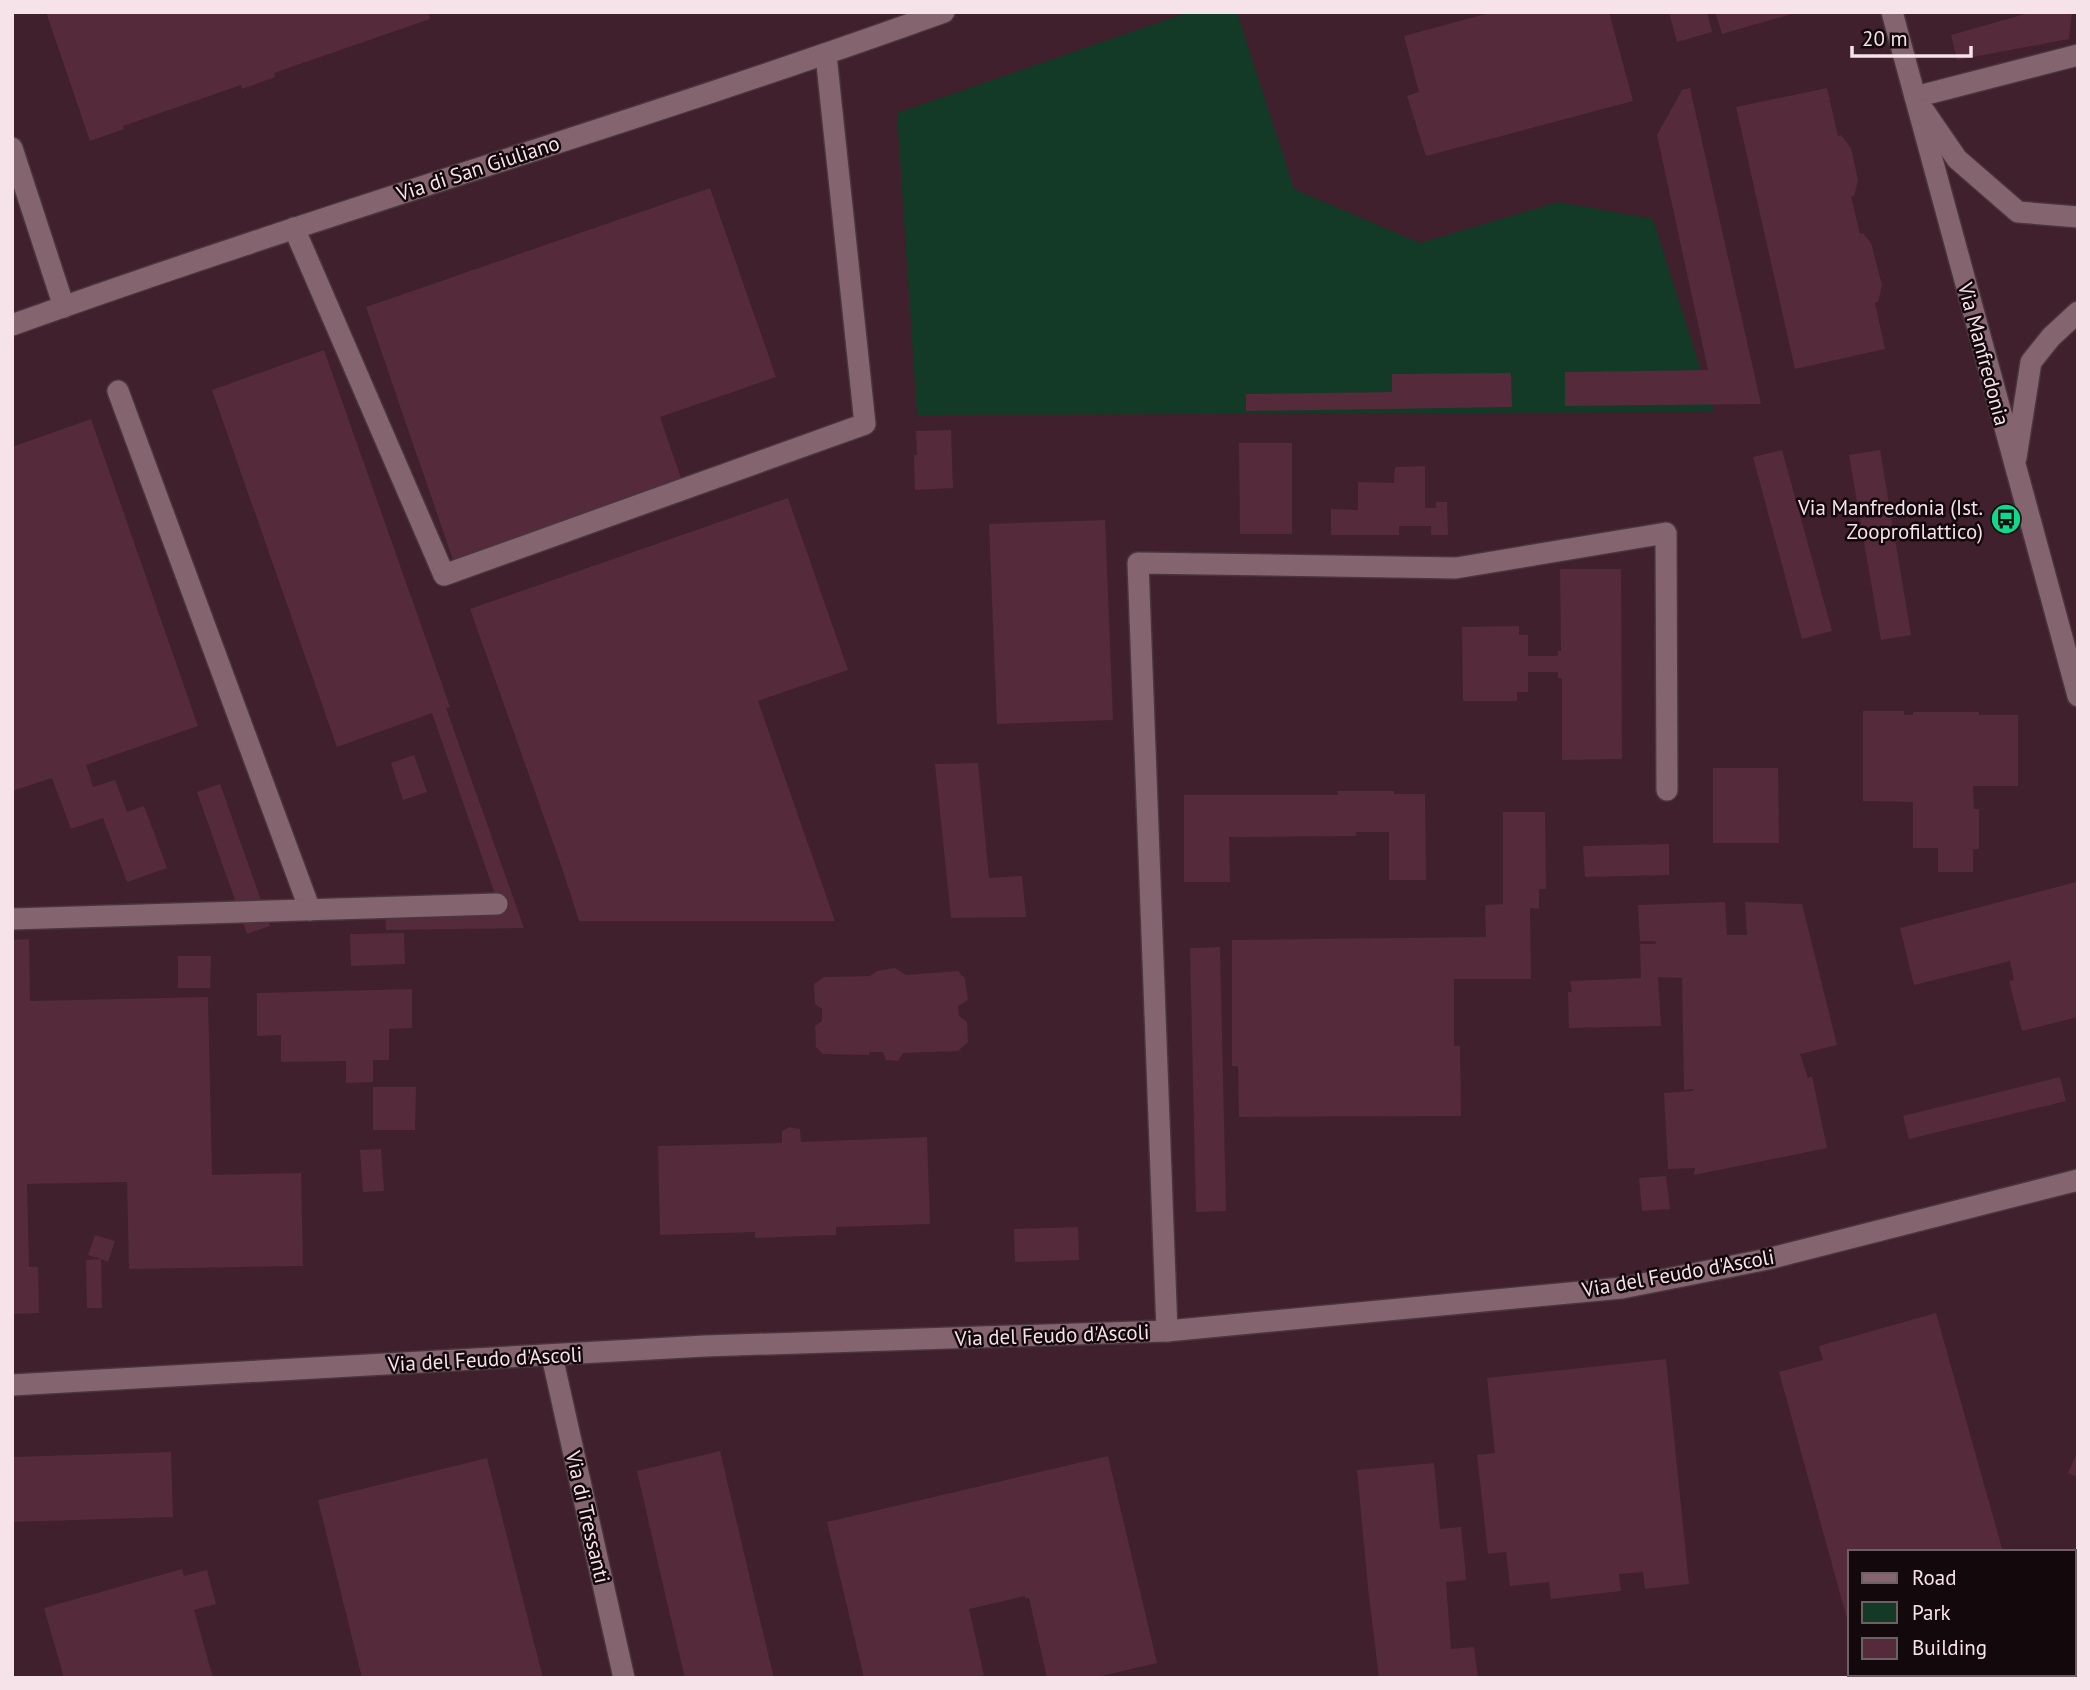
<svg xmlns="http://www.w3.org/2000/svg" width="2090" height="1690" font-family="'PT Sans',sans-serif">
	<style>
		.built { fill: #3f202c; fill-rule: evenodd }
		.green { fill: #123a26 }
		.building { fill: #552a3b }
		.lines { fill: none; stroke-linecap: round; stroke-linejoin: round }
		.street-casing { stroke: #49353d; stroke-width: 24 }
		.secondary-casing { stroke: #49353d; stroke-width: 24 }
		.street { stroke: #83646f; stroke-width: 21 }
		.secondary { stroke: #83646f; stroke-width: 21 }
		.labels { text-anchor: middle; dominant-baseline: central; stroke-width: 5; stroke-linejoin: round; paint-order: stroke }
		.street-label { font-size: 21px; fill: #f5e3e9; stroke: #13080c }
		.poi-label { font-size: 21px; fill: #f5e3e9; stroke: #13080c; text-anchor: end }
	</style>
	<rect width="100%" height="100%" fill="#321a23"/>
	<!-- built -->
	<path class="built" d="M 12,12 L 2078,12 L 2078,1678 L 12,1678 ZM 1850,1552 L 2074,1552 L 2074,1674 L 1850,1674 Z"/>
	<!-- green -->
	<polygon class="green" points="1189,12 1237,12 1294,189 1420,243 1558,202 1653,219 1714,412 917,415 897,113"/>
	<!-- building -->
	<g class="building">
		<polygon points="46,12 428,12 430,19 274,73 275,77 242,89 241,85 123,126 124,129 90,141"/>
		<polygon points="1493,12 1609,12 1633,101 1426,156 1407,96 1419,92 1404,36"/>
		<polygon points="1669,12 1707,12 1712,32 1677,42"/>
		<polygon points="1715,12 1795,12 1795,13 1722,34"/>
		<polygon points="2032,12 2072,12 2069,39 1957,60 1951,35"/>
		<polygon points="1690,88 1761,404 1565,406 1565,372 1708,370 1657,135 1682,90"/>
		<polygon points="1827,88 1838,136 1841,135 1851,148 1858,180 1854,196 1851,196 1860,234 1863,233 1871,243 1882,285 1878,302 1875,303 1885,349 1795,369 1736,107"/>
		<polygon points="710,188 776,377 660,417 682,481 453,560 366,307"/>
		<polygon points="324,350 450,707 446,708 524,928 386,930 385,907 498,903 432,713 337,747 212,390"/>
		<polygon points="1511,373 1512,407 1246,411 1246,394 1392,392 1392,374"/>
		<polygon points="91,419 198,726 86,765 93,787 115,780 127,812 144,806 167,868 127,882 103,818 71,829 52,778 12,791 12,447"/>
		<polygon points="951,430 953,488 915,490 914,458 914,455 917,455 916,431"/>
		<polygon points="1239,443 1292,443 1292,534 1240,534"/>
		<polygon points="1782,450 1832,631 1802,639 1753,457"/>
		<polygon points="1880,450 1911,635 1881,640 1849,455"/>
		<polygon points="1425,466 1425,508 1436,508 1436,502 1447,502 1448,535 1431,535 1431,526 1399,526 1399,535 1331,535 1331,509 1358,510 1358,482 1394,483 1395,467"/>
		<polygon points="788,498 848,670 758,701 835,921 579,921 561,865 470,609"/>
		<polygon points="1105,520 1113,720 997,724 989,524"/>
		<polygon points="1560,569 1621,569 1622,759 1562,760 1562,678 1558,678 1558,672 1528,672 1528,692 1517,692 1517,701 1463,701 1462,627 1519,626 1519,635 1528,635 1528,656 1558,656 1558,651 1561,651"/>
		<polygon points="1863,711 1904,711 1904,715 1913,715 1913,712 1979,712 1979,715 2018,715 2018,786 1973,786 1974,809 1979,809 1979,849 1973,849 1973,872 1938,872 1938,848 1913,848 1913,802 1863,801"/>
		<polygon points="414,755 427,792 403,800 391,763"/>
		<polygon points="978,763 989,878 1022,876 1026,917 951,918 935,764"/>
		<polygon points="1713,768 1778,768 1779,843 1713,843"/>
		<polygon points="220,784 270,926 247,934 197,792"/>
		<polygon points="1337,791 1394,791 1394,794 1425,794 1426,880 1389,880 1389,832 1356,832 1356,836 1229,837 1230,882 1184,882 1184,795 1338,795"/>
		<polygon points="1503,812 1545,812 1546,889 1539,889 1539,909 1530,908 1531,979 1454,979 1454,1046 1460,1046 1460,1047 1461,1116 1239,1117 1238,1066 1232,1066 1232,940 1486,937 1485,905 1503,904"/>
		<polygon points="1669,844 1669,875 1585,877 1583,846"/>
		<polygon points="2076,882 2078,890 2078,1017 2022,1031 2009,981 2014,980 2010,961 1914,985 1900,928"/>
		<polygon points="1725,902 1727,935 1747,935 1745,902 1802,904 1837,1045 1800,1054 1808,1078 1812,1076 1827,1148 1694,1175 1695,1168 1668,1169 1664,1093 1693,1091 1694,1089 1684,1090 1682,978 1658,977 1661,1026 1569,1028 1568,992 1572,992 1570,981 1641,978 1640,944 1656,944 1655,941 1640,941 1638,905"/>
		<polygon points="404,933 405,964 351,966 350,934"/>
		<polygon points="29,939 30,1001 208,997 212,1175 301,1173 303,1266 129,1269 127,1182 27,1184 29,1267 38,1267 39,1313 12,1314 12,940"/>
		<polygon points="1220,947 1226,1211 1196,1212 1190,948"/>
		<polygon points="178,956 211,956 210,988 178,988"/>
		<polygon points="895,968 906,975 958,971 965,979 968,1000 958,1006 959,1016 967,1022 968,1042 958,1051 903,1053 898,1061 886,1060 883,1052 869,1052 869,1055 823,1054 816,1047 815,1026 822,1021 822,1009 815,1004 814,984 824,977 870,976 877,971"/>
		<polygon points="412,989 412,1028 389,1029 389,1060 373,1060 373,1082 346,1083 346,1061 281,1062 281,1035 257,1036 257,993"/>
		<polygon points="2060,1077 2066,1101 1909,1139 1903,1116"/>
		<polygon points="373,1087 416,1087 415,1130 373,1130"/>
		<polygon points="789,1127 800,1129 801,1142 927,1137 930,1224 836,1227 836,1235 806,1236 755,1238 755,1232 660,1235 658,1146 782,1143 782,1131"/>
		<polygon points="381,1149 384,1191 363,1192 360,1150"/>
		<polygon points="1666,1176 1670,1209 1642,1211 1639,1178"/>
		<polygon points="1078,1227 1079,1260 1015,1262 1014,1229"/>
		<polygon points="95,1235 115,1241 108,1262 101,1259 102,1308 87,1308 86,1260 101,1259 88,1255"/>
		<polygon points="1936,1313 2003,1552 1850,1552 1849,1626 1779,1372 1823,1360 1819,1346"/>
		<polygon points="1666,1359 1689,1584 1645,1589 1643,1572 1619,1574 1621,1591 1551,1599 1549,1582 1510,1586 1506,1552 1488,1554 1477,1455 1495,1453 1487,1378"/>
		<polygon points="720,1451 757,1608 774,1678 685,1678 666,1598 637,1471"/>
		<polygon points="2078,1451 2078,1477 2068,1473"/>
		<polygon points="171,1452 173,1517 12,1522 12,1457"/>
		<polygon points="1108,1456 1157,1663 1093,1678 1047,1678 1029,1598 1025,1598 1025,1596 969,1609 984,1675 973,1678 864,1678 827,1522"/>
		<polygon points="487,1458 543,1678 362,1678 318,1500"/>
		<polygon points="1434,1463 1440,1529 1461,1527 1465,1565 1466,1580 1446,1582 1451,1649 1474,1647 1478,1678 1379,1678 1368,1588 1357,1470"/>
		<polygon points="182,1569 184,1576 207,1570 216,1604 194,1610 213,1678 64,1678 44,1608"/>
	</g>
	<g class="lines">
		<!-- street casing -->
		<g class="street-casing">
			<g id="street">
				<polyline points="1915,97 2078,55"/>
				<polyline points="12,148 64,307"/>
				<polyline points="294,228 444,575 865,424 826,55"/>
				<path d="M 12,325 C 321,214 636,123 944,12"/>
				<polyline points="118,391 310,910"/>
				<polyline points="12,919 497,904"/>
				<polyline points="1167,1331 1138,563 1456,568 1666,533 1667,790"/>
				<polyline points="552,1356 624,1678"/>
				<polyline points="12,1385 705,1346 1167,1331 1622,1288 1768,1259 2078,1180"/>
			</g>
		</g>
		<!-- secondary casing -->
		<g class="secondary-casing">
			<g id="secondary">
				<polyline points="1892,12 2078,696"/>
				<polyline points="1924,111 1957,159 2018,212 2078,217"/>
				<polyline points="2016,458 2031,362 2051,337 2078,312"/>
			</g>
		</g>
		<!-- street -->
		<use href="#street" class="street"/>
		<!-- secondary -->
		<use href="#secondary" class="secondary"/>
	</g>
	<!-- icons -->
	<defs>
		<g id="bus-disc" transform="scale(1.575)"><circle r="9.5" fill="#0fd98a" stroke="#13080c"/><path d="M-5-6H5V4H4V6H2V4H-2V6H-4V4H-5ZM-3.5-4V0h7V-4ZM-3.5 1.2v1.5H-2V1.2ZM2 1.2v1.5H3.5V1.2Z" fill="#111"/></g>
	</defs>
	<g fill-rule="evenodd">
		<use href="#bus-disc" x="2006" y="519"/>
	</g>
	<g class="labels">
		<!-- street labels -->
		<g class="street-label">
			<text transform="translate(478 168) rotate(-18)">Via di San Giuliano</text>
			<text transform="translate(1984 354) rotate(75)">Via Manfredonia</text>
			<text transform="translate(1678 1273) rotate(-10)">Via del Feudo d'Ascoli</text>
			<text transform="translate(1052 1335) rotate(-2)">Via del Feudo d'Ascoli</text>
			<text transform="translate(485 1359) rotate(-3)">Via del Feudo d'Ascoli</text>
			<text transform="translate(588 1517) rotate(77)">Via di Tressanti</text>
		</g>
		<!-- poi labels -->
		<g class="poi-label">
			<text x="1983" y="507">Via Manfredonia (Ist.<tspan x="1983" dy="24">Zooprofilattico)</tspan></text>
		</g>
	</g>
	<!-- border -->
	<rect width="2090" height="1690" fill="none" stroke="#f5e3e9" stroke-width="28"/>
	<!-- legend -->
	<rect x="1848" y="1550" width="228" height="126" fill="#13080c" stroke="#6d6064" stroke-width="2"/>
	<rect x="1862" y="1573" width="35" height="10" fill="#83646f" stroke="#6d6064" stroke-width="2"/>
	<text x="1912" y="1585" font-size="21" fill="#f5e3e9">Road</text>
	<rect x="1862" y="1602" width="35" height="21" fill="#123a26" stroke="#6d6064" stroke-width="2"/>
	<text x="1912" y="1620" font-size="21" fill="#f5e3e9">Park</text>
	<rect x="1862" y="1638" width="35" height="21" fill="#552a3b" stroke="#6d6064" stroke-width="2"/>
	<text x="1912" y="1655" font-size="21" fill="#f5e3e9">Building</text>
	<!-- scale -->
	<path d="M1852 46v10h119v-10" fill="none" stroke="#f5e3e9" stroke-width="3.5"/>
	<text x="1862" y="46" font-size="21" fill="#f5e3e9" stroke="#13080c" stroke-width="5" paint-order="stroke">20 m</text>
</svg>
